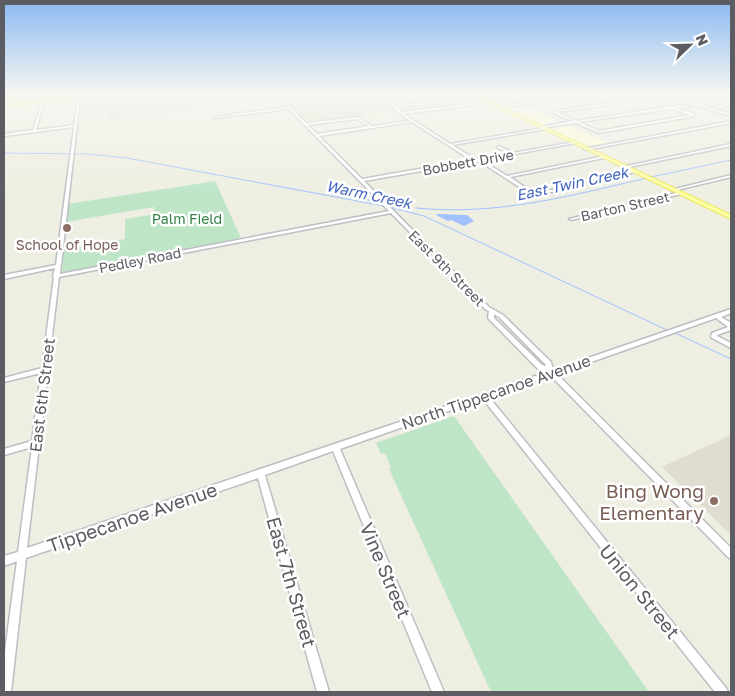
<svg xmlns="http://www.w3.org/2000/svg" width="735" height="696" font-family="'Golos Text',sans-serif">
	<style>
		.commercial { fill: #fefdd7 }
		.industrial { fill: #e1e1da }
		.education { fill: #deddd0 }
		.green { fill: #bfe5c7 }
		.water { fill: #a1c2ff }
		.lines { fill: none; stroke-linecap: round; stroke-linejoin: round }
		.stream { stroke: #a1c2ff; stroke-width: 1 }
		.minor-casing { stroke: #bdbec4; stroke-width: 3 }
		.major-casing { stroke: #f1e758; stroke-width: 2 }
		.minor { fill: #fff; fill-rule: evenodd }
		.major { fill: #faffa6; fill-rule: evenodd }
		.education-dot { fill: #8d6e63; stroke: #fff; stroke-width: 2 }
		.labels { text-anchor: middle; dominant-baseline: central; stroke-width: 5; stroke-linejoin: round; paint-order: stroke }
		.far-street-label { font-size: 14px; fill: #5b5d63; stroke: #fff }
		.far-park-label { font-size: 14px; fill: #348148; stroke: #fff }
		.far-education-label { font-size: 14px; fill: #785e54; stroke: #fff }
		.far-water-label { font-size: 15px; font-style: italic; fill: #4466c2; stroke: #fff }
		.street-label { font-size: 16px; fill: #5b5d63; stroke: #fff }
		.near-education-label { font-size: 19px; fill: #785e54; stroke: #fff; text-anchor: end }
		.near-street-label { font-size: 19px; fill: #5b5d63; stroke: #fff }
	</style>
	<rect width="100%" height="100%" fill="#eeeee2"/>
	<!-- commercial -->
	<g class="commercial">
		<polygon points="533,110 560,122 541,125 515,112"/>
		<polygon points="567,125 607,143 586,146 549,128"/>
	</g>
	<!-- industrial -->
	<polygon class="industrial" points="138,95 262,95 266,100 107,121 106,113 80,116 80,110 83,110 84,105 111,101 112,97"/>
	<!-- education -->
	<g class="education">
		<polygon points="299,95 374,95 395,111 308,123 282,97"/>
		<polygon points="493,95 581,95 517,104"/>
		<polygon points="731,435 731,535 662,467"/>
	</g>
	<!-- green -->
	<g class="green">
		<polygon points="215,181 241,238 62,275 64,250 125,239 125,219 155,214 154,207 66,222 68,204"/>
		<polygon points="454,416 649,692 491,692 389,469 391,468 385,453 381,454 376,443"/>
	</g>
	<!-- water -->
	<polygon class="water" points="437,214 467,215 474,221 464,226 451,220 448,221 436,215"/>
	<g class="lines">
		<!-- stream -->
		<g class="stream">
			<polyline points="4,153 87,154 127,158 384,206"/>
			<polyline points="651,177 731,160"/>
			<polyline points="338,195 381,202"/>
			<polyline points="385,203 409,207"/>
			<polyline points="390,207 424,216 669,331"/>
			<path d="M 416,208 C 497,216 569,196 647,178"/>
			<polyline points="673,332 731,359"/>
		</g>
		<!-- minor casing -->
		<g class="minor-casing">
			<g id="minor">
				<path d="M 276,95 L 279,95 L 306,123 L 358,117 L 372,126 L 410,121 L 397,112 L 392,105 L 393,104 L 402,112 L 489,101 L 488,103 L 404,114 L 450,144 L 544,128 L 546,129 L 452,145 L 475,159 L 509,153 L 498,148 L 498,146 L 499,146 L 513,153 L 574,142 L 576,143 L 482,160 L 507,176 L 605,156 L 605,158 L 604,158 L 510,177 L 523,186 L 534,191 L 565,189 L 577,182 L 580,183 L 566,191 L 534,193 L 521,188 L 479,161 L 475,162 L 473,162 L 364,181 L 489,307 L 503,315 L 551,362 L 553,370 L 731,309 L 731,313 L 721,317 L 731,323 L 731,330 L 717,335 L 717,336 L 731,343 L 731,348 L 712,338 L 711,337 L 712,333 L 728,327 L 716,318 L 557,374 L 731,548 L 731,559 L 728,557 L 551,376 L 489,397 L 726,688 L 728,692 L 715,692 L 483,399 L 340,449 L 444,692 L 432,692 L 333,451 L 265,475 L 329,692 L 317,692 L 258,478 L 26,558 L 11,692 L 4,692 L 4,659 L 17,561 L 4,566 L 4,556 L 18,552 L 32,447 L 4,455 L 4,449 L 32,441 L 41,373 L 4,382 L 4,378 L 42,368 L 54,277 L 53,276 L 55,268 L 4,279 L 4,275 L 56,265 L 74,127 L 4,136 L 4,134 L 33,130 L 42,102 L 43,101 L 44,102 L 36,130 L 74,125 L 78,98 L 79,97 L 80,98 L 60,274 L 389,211 L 289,109 L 215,118 L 214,117 L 288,107 ZM 357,119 L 369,126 L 317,134 L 308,125 ZM 412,122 L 471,160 L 362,179 L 319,136 ZM 391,213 L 485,309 L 489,311 L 488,318 L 489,319 L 538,369 L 547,372 L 27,548 L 59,277 ZM 494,314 L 499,317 L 546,365 L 546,366 L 542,365 L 494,318 Z"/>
				<polygon points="394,95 417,96 416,98 401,98 411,104 441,102 442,103 410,106 397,98 380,97 395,96"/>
				<polygon points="466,95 471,95 460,99 443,100 442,99 460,97"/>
				<polygon points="575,95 600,95 576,97 498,108 497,107"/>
				<path d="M 668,95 L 673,95 L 712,108 L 731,104 L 731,106 L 714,109 L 731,114 L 731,116 L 700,106 L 689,106 L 675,108 L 695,114 L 695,116 L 599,133 L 576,123 L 541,128 L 539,127 L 573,121 L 553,113 L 554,111 L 644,98 L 671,107 L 695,104 ZM 644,100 L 667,107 L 576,121 L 557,112 ZM 671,109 L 690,115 L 599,131 L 579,122 Z"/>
				<polygon points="722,95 726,95 731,97 731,99"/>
				<polygon points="6,104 8,105 5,112 4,113 4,109"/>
				<polygon points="731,121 731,123 586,150 584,149"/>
				<polygon points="731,144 731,146 624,168 622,167"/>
				<polygon points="634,170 635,170 635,172 604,179 602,178"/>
				<polygon points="731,175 731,177 673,191 671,190"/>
				<polygon points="680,192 682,193 681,194 571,220 569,219"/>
			</g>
		</g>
		<!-- major casing -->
		<g class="major-casing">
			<g id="major">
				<polygon points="93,95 106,95 4,107 4,105"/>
				<polygon points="477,95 731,215 731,219 473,95"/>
			</g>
		</g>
		<!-- minor -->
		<use href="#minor" class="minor"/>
		<!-- major -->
		<use href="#major" class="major"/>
	</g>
	<!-- sky -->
	<linearGradient id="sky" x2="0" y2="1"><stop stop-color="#8bbaf1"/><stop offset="0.49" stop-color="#f7f7f2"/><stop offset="1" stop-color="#f7f7f2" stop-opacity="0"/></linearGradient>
	<rect width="735" height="193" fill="url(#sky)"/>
	<!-- markers -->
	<g class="education-dot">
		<circle cx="67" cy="228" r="5"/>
		<circle cx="714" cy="501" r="5"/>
	</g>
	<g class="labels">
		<!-- far-street labels -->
		<g class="far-street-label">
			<text transform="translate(468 162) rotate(-10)">Bobbett Drive</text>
			<text transform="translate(625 206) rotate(-13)">Barton Street</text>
			<text transform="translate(140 260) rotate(-11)">Pedley Road</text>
			<text transform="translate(447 268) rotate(45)">East 9th Street</text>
		</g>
		<!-- far-park labels -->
		<g class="far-park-label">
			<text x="187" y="218">Palm Field</text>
		</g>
		<!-- far-education labels -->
		<g class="far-education-label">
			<text x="67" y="244">School of Hope</text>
		</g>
		<!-- far-water labels -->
		<g class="far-water-label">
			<text transform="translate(572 183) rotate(-12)">East Twin Creek</text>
			<text transform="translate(369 194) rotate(12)">Warm Creek</text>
		</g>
		<!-- street labels -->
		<g class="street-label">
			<text transform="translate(496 392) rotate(-19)">North Tippecanoe Avenue</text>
			<text transform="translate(42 395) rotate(-83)">East 6th Street</text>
		</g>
		<!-- near-education labels -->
		<g class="near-education-label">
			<text x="704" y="490">Bing Wong<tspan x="704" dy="22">Elementary</tspan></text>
		</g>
		<!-- near-street labels -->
		<g class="near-street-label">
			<text transform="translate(132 517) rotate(-19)">Tippecanoe Avenue</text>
			<text transform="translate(386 570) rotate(67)">Vine Street</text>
			<text transform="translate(292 582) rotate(74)">East 7th Street</text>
			<text transform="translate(640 591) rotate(51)">Union Street</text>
		</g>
	</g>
	<!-- border -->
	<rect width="735" height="696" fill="none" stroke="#5b5d63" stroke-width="10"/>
	<!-- north arrow -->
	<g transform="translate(690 45) rotate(67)" stroke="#ffffff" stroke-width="4" paint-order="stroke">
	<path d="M0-4L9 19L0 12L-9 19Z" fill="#5b5d63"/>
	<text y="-8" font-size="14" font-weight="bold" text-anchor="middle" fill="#5b5d63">N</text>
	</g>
</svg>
